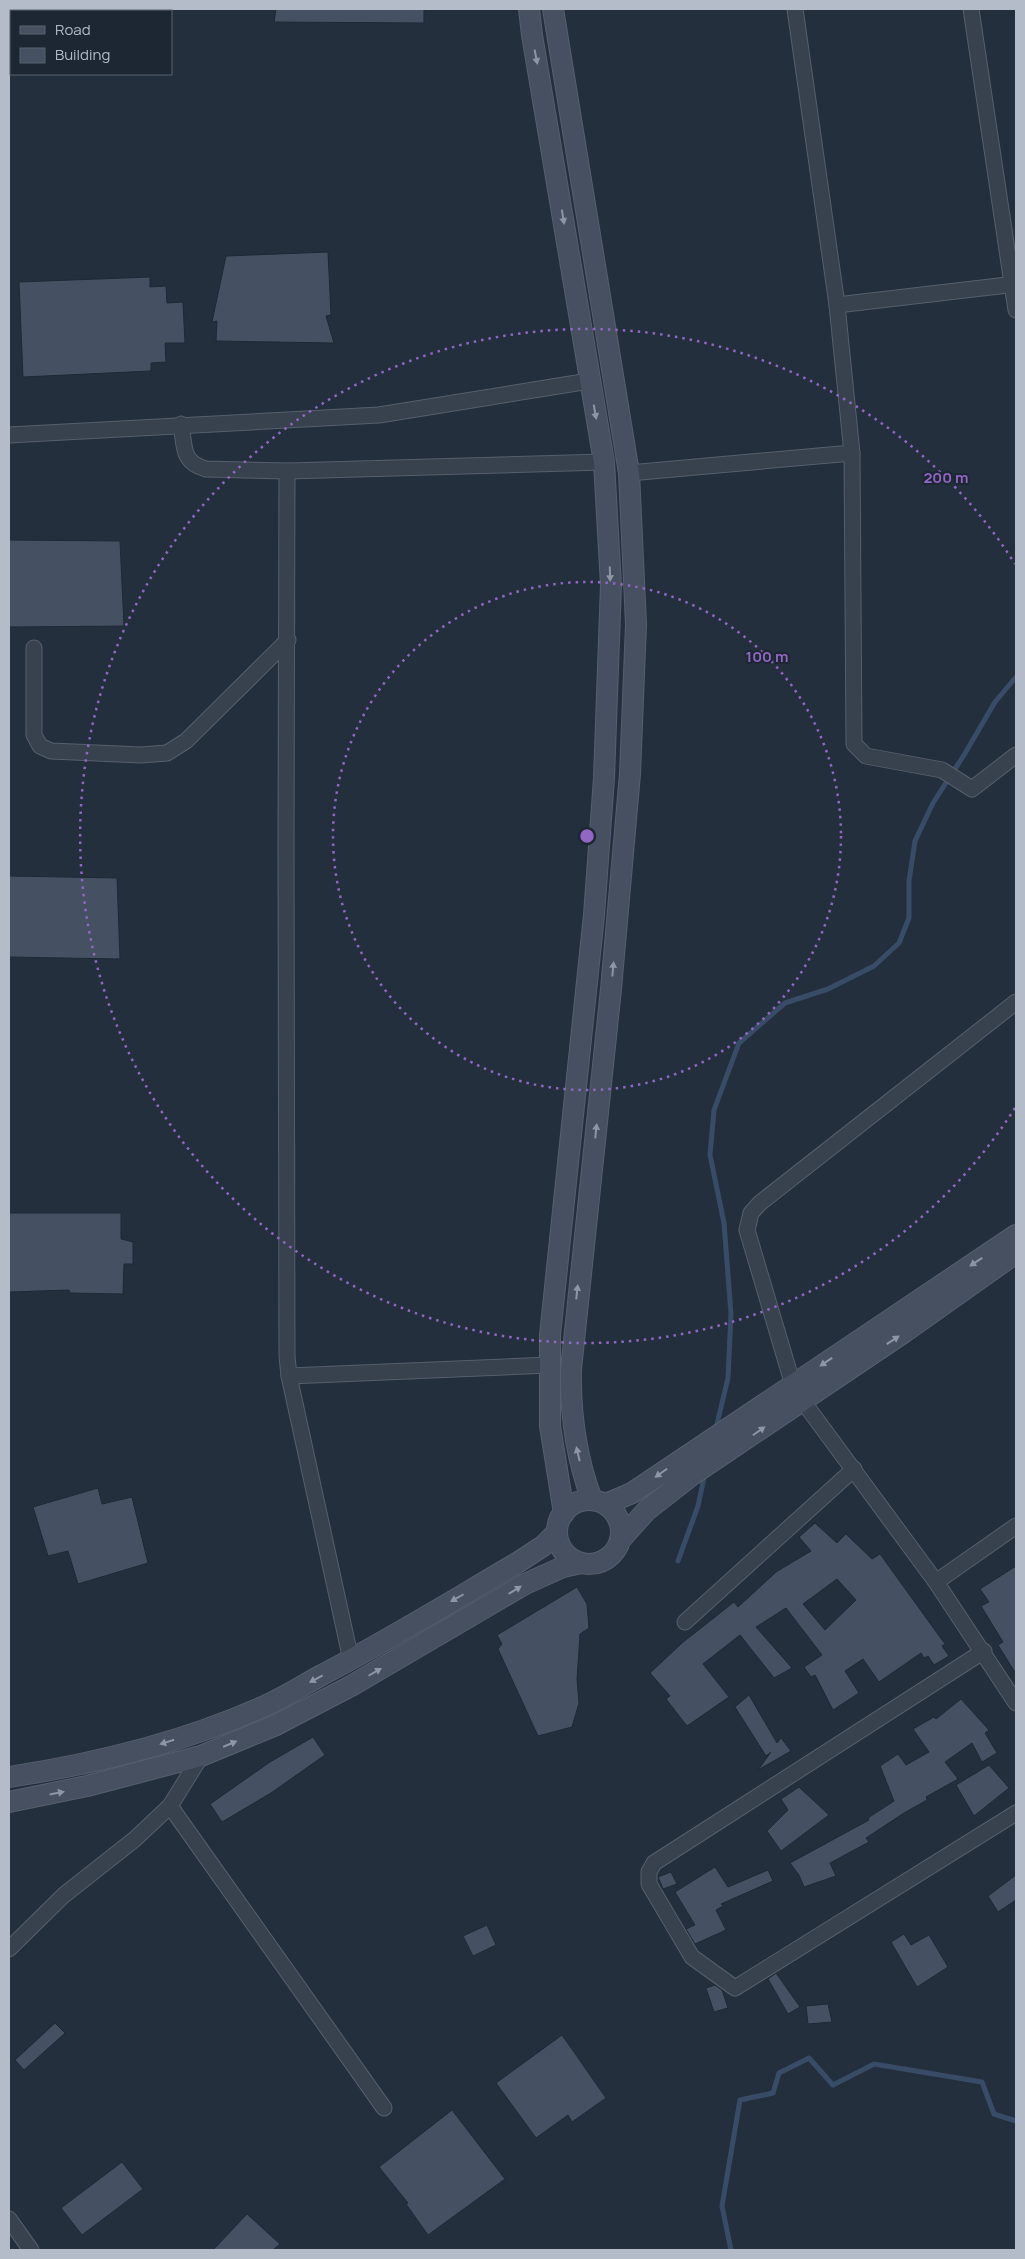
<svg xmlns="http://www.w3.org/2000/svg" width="1025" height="2259" font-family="Manrope,sans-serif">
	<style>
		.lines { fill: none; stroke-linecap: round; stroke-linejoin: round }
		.stream { stroke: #394c67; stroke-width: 5 }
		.building { fill: #455162; stroke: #1f2835; fill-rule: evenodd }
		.street-casing { stroke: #565f6c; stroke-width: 17 }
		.secondary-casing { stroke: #565f6c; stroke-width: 22 }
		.street { stroke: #38414e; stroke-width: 15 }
		.secondary { stroke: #465061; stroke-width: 20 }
		.oneway { fill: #8e96a5 }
		.ring { fill: none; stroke: #9266c3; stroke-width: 2.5; stroke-dasharray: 2.5 5 }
		.centre { fill: #9266c3; stroke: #1d2633; stroke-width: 2.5 }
		.ring-label { font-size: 15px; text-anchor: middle; font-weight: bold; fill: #9266c3; stroke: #1d2633; stroke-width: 4; stroke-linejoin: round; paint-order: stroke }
	</style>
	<rect width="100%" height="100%" fill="#242f3e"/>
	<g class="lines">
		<!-- stream -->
		<g class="stream">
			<polyline points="716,1428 728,1378 731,1314 724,1223 710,1155 714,1110 739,1043 785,1003 828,989 874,966 899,943 909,918 909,881 915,841 933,803 964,755 995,702 1016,677"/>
			<polyline points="678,1561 698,1506 705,1473"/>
			<polyline points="731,2250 722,2206 740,2100 773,2093 779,2073 809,2058 833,2085 874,2064 982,2082 994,2114 1016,2121"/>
		</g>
	</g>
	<!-- building -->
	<g class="building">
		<polygon points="276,9 424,9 424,23 274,22"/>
		<polygon points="328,252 331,315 326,316 334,343 216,341 217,321 212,322 226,256"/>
		<polygon points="150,277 150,287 166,286 167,303 183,302 185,343 165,343 166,362 151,363 151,371 23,377 19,282"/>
		<polygon points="9,540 120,541 124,626 9,627"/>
		<polygon points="9,876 117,878 120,959 9,957"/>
		<polygon points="9,1213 121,1213 121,1239 133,1242 133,1264 124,1264 123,1294 70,1293 69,1290 9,1292"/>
		<polygon points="98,1488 102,1504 132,1497 148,1563 78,1584 68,1551 48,1556 33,1507"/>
		<path d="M 815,1523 L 837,1543 L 846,1534 L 872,1559 L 880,1554 L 945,1644 L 942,1646 L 949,1656 L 934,1665 L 928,1656 L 924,1658 L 921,1653 L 879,1682 L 863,1659 L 845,1671 L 859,1693 L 833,1710 L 815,1675 L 811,1677 L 804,1667 L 822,1655 L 786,1608 L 756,1627 L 792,1668 L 774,1678 L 740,1635 L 703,1664 L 729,1697 L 687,1726 L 666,1699 L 670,1696 L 650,1673 L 682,1643 L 734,1602 L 738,1607 L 776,1572 L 811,1551 L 799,1537 ZM 837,1579 L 856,1600 L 825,1630 L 803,1604 Z"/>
		<polygon points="1016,1566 1016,1674 998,1645 1003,1642 981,1606 989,1602 980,1589"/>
		<polygon points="577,1587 587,1604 589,1628 580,1634 577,1679 579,1703 572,1727 538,1736 498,1649 502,1644 497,1635"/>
		<polygon points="749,1695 777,1743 781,1738 791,1751 758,1770 771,1752 766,1756 735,1707"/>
		<polygon points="961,1699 989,1730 985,1733 997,1753 982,1762 972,1743 945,1762 958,1779 926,1797 927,1800 904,1813 866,1838 869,1842 830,1863 836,1876 804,1887 799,1875 790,1863 869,1820 868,1818 894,1801 880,1766 898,1754 906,1765 929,1752 913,1729 934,1717 936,1719"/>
		<polygon points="313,1737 325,1755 271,1793 222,1822 210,1804 270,1762"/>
		<polygon points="989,1765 1009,1788 974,1816 956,1785"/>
		<polygon points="799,1787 829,1815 781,1851 767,1831 788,1810 781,1799"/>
		<polygon points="715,1867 728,1887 768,1870 773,1881 721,1904 723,1906 716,1910 726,1930 695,1944 686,1929 695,1925 675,1892"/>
		<polygon points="671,1872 677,1884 663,1889 658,1877"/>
		<polygon points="1016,1875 1016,1900 998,1912 988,1896"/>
		<polygon points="487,1925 496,1945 473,1956 463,1936"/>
		<polygon points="904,1934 911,1945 929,1935 948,1967 917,1987 891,1942"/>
		<polygon points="776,1973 800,2007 788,2014 768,1979"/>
		<polygon points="715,1985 722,1990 728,2008 714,2012 706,1988"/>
		<polygon points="828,2004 832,2022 808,2024 806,2006"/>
		<polygon points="55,2023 65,2033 24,2070 15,2060"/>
		<polygon points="562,2035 606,2098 572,2122 568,2115 536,2138 496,2083"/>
		<polygon points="452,2110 505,2179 428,2235 406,2204 408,2203 379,2167"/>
		<polygon points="122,2162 143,2189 82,2235 61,2208"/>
		<polygon points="247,2214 280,2244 273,2250 213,2250"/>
	</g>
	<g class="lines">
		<!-- street casing -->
		<g class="street-casing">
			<g id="street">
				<polyline points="795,9 837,305 852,453 854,744 866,756 942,770 972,789 1016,755"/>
				<polyline points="971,9 1016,310"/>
				<polyline points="837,305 1016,284"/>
				<path d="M 181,424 C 185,447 181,462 206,469 L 287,471 L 604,462"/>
				<polyline points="9,435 379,415 589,381"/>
				<polyline points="287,471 286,848 287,1356 289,1376 351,1660"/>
				<polyline points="629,473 852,453"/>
				<polyline points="34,648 34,735 40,746 51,751 141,755 167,753 186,741 288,640"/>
				<polyline points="289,1376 549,1365"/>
				<polyline points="793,1385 747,1230 751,1213 760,1203 1016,1002"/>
				<polyline points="802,1400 936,1582 1016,1703"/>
				<polyline points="936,1582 1016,1526"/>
				<polyline points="685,1622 854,1469"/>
				<polyline points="984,1651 654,1863 649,1872 649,1884 692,1957 735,1988 1016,1813"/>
				<polyline points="170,1806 384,2108"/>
				<polyline points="9,1949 64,1895 135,1839 170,1806 201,1756"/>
				<polyline points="9,2219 31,2250"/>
			</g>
		</g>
		<!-- secondary casing -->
		<g class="secondary-casing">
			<g id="secondary">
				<polyline points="529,9 532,35 604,462 611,585 604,778 594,915 550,1335 550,1426 564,1513"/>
				<path d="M 553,9 L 629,473 L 636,624 L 630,774 L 611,989 L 571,1369 C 570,1415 576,1457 592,1500"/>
				<circle cx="589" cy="1532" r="32"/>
				<polyline points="606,1504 632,1493 1016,1235"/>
				<polyline points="621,1539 647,1510 692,1475 903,1333 1016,1253"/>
				<path d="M 9,1777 C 94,1764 181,1743 260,1708 C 281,1699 300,1687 320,1676 C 387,1641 452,1601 517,1563 L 543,1546 L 556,1533"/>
				<polyline points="9,1802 87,1786 201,1756 276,1725 351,1686 525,1584 563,1567 581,1563"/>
			</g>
		</g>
		<!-- street -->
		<use href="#street" class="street"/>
		<!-- secondary -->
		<use href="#secondary" class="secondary"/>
	</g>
	<!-- one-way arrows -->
	<defs><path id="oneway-solid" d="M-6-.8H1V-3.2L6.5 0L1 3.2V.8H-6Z" transform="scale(1.25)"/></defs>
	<g class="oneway">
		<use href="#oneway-solid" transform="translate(536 57) rotate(79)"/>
		<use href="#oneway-solid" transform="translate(563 217) rotate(81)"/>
		<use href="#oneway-solid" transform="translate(595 412) rotate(80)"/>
		<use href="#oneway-solid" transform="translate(610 574) rotate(88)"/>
		<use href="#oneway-solid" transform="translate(613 969) rotate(-85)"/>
		<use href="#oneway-solid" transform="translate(596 1131) rotate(-84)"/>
		<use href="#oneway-solid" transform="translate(976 1262) rotate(147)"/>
		<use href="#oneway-solid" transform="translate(577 1292) rotate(-84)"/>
		<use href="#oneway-solid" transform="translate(893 1340) rotate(-33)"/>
		<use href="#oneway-solid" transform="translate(826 1362) rotate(146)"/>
		<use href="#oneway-solid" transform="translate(759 1431) rotate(-35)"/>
		<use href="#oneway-solid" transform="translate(578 1454) rotate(-103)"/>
		<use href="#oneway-solid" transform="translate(661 1473) rotate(145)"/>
		<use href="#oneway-solid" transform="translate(515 1590) rotate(-31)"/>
		<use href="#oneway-solid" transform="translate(457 1598) rotate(150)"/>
		<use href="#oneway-solid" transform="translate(375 1672) rotate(-30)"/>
		<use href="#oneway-solid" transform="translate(316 1679) rotate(152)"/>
		<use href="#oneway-solid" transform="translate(167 1742) rotate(163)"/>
		<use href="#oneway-solid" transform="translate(230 1744) rotate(-23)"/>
		<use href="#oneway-solid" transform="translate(57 1793) rotate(-11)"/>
	</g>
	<!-- distance rings -->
	<g class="ring">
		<circle cx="587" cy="836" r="254"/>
		<path d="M1015 1108A507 507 0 1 1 1015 564"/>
	</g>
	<circle cx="587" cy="836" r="8" class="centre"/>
	<g class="ring-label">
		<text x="946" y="483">200 m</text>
		<text x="767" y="662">100 m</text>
	</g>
	<!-- border -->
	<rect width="1025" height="2259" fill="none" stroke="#b4bcc9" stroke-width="20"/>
	<!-- legend -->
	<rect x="10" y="10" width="162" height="65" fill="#1d2633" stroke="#59626f"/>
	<rect x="20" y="26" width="25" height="8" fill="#465061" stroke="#59626f"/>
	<text x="55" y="35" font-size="15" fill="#b4bcc9">Road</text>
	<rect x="20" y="48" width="25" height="15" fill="#455162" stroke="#59626f"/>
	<text x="55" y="60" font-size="15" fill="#b4bcc9">Building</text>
</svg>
